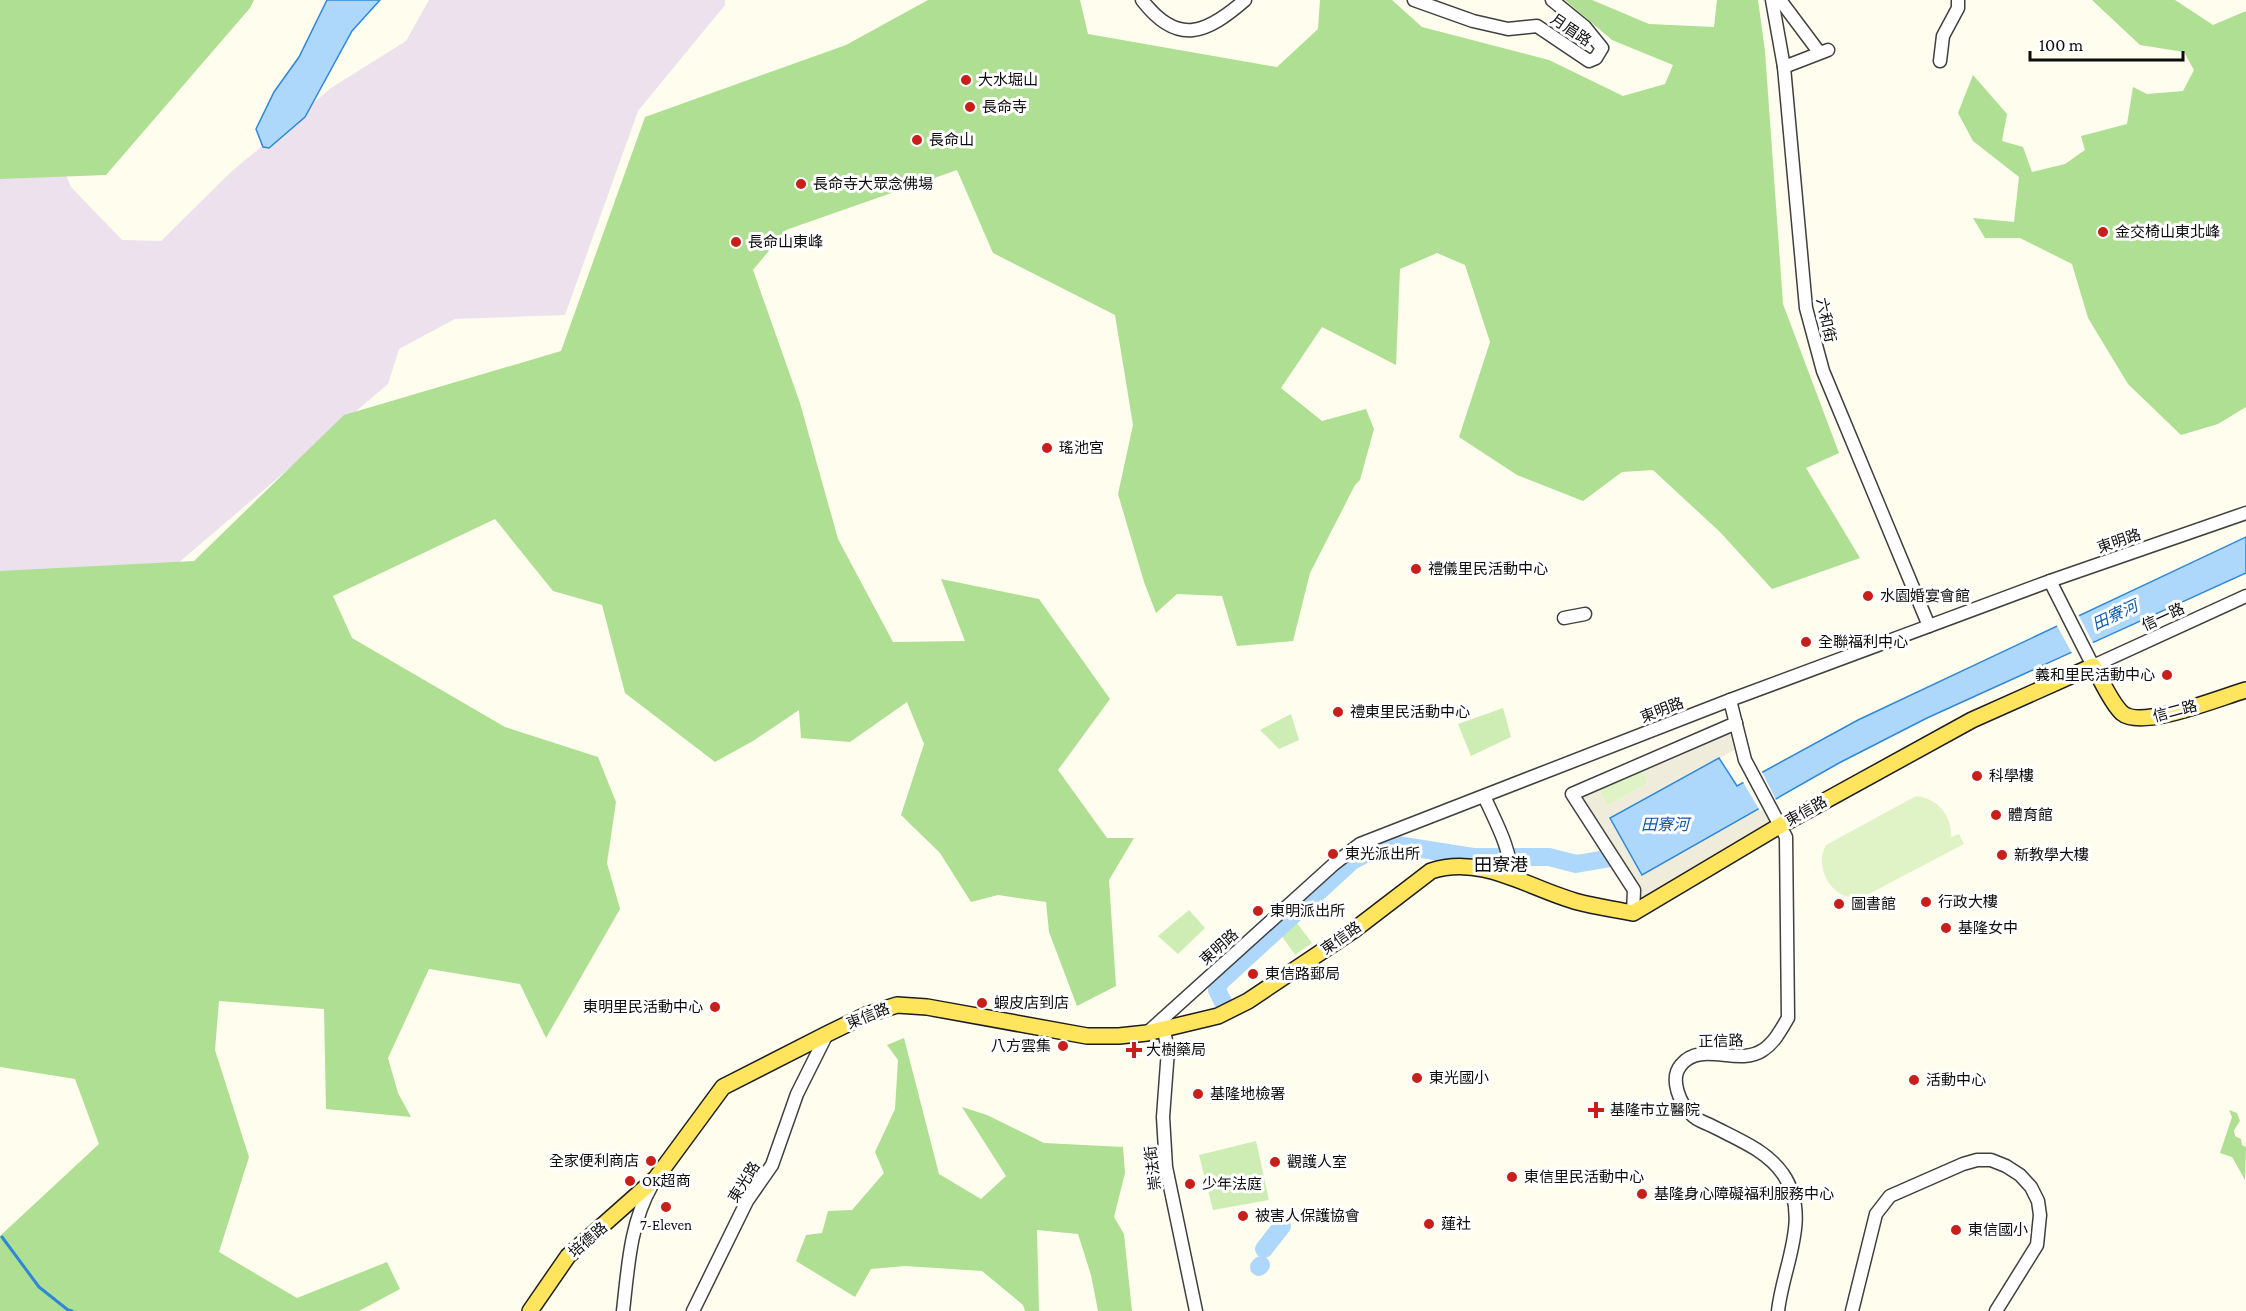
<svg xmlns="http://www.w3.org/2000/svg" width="2246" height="1311" font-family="'Crimson Pro','Noto Sans TC',serif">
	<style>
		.industrial { fill: #ece1ed }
		.green { fill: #cdedb4 }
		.forest { fill: #afdf92 }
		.pitch { fill: #e0f3c7 }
		.plaza { fill: #f0ecdc }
		.water { fill: #aed8fb; stroke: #2f88d7; stroke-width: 1.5 }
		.pier { fill: #fffdee }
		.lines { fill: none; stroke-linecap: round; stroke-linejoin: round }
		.stream { stroke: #2f88d7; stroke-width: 3 }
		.river { stroke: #aed8fb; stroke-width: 18 }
		.minor-casing { stroke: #404040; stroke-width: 15 }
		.major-casing { stroke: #1e1e1e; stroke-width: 18 }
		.minor { stroke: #fff; stroke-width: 12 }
		.major { stroke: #ffe45e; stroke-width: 15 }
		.poi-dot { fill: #c81f1b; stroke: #fff; stroke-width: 2 }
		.labels { text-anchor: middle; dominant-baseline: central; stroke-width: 6; stroke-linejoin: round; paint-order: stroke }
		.street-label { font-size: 15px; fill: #0d0d0d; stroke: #fff }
		.poi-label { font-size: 15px; fill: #0d0d0d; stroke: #fff; text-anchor: start }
		.water-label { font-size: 16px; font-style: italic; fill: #0d59a9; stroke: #fff }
		.quarter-label { font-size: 18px; fill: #0d0d0d; stroke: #fff }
	</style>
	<rect width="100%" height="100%" fill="#fffdee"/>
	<!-- industrial -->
	<polygon class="industrial" points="429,0 725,0 725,5 638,111 565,315 455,319 399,349 388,384 143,593 0,602 0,78 56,152 71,187 122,240 161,241 231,172 331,88 406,41"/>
	<!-- green -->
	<g class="green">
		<polygon points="1503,708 1511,737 1471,756 1458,724"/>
		<polygon points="1291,714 1299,740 1279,749 1260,730"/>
		<polygon points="1189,910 1205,928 1178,954 1158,936"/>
		<polygon points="1297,923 1312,943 1295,955 1281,935"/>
		<polygon points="1256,1141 1269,1200 1213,1210 1199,1155"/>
	</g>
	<!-- forest -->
	<g class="forest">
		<polygon points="0,0 254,0 250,8 106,175 0,179"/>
		<polygon points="928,0 1080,0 1088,34 1277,67 1318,29 1320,0 1392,0 1422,27 1549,60 1623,96 1665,84 1673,65 1612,40 1565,0 1592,0 1649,24 1714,27 1717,0 1758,0 1765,51 1783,304 1839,453 1806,468 1860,558 1772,589 1720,532 1653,470 1622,472 1583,501 1517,475 1459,437 1490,342 1465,265 1437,253 1400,269 1396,365 1322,327 1281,388 1322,421 1366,409 1374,429 1360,480 1355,485 1310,573 1293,641 1237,646 1222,596 1177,594 1156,613 1144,582 1118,494 1133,425 1115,315 993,253 957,170 786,230 753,270 800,403 838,539 893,642 965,641 941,579 1039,599 1110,699 1058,770 1107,838 1134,838 1109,880 1116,986 1077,1006 1049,932 1046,902 998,895 971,902 940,853 901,815 924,744 907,702 850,742 801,738 799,710 753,741 715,762 625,693 602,605 553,591 495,519 333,596 352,638 505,727 598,757 616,802 607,863 620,909 546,1038 520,984 429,969 388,1058 398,1093 411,1117 326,1109 324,1009 219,1001 215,1050 249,1157 219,1252 297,1298 387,1262 400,1289 359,1311 0,1311 0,1236 99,1144 75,1079 0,1067 0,571 194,561 344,415 561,351 645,117 846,45"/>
		<polygon points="2092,0 2175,0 2213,25 2246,11 2246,407 2218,424 2181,435 2128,384 2088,318 2072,264 2020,238 1985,238 1973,218 2014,222 2019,177 1973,141 1958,113 1973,75 2007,114 2002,141 2023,147 2032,172 2065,164 2085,150 2081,136 2127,124 2133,87 2147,94 2183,91 2194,70 2184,52 2140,45"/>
		<polygon points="904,1038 939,1174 981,1199 1006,1176 962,1107 987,1115 1044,1143 1123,1147 1125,1173 1114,1217 1124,1234 1132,1311 1098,1311 1091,1275 1078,1234 1037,1230 1039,1311 1025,1311 1023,1305 982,1271 905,1266 871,1269 855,1297 796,1261 806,1235 822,1233 828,1211 852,1210 884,1173 875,1152 895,1109 898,1060 887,1045"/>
		<polygon points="2229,1110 2237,1113 2240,1121 2234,1130 2235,1136 2241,1139 2242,1145 2246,1147 2245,1180 2232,1157 2220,1153 2232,1117"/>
	</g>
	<!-- pitch -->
	<g class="pitch">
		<polygon points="1640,764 1648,783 1607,806 1596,784"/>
		<path d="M 1916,796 C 1937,798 1952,815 1951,837 L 1959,834 L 1964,844 L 1865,896 C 1836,906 1812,870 1826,845 Z"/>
	</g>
	<!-- plaza -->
	<polygon class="plaza" points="1736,723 1740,747 1610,818 1766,804 1781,825 1644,904 1576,793 1596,784 1607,806 1648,783 1640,764"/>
	<!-- water -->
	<g class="water">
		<polygon points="327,0 380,0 352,31 305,117 269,148 263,147 256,129 274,92 299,57"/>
		<polygon points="2246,537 2246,573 1927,718 1839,763 1642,875 1610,818 1719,758 1737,786 1858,720"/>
	</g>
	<!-- pier -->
	<g class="pier">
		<polygon points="2078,614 2094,645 2073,655 2056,624"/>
		<polygon points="1761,770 1777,802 1760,811 1742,780"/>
	</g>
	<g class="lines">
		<!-- stream -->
		<polyline class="stream" points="2,1237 39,1287 68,1310 72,1311"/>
		<!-- river -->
		<g class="river">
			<polyline points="1224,1004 1217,990 1220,982 1352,861 1380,846 1391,844 1473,857 1549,857 1576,864 1611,858"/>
			<polyline points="1264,1249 1282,1226"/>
			<polyline points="1259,1267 1261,1265"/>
		</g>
		<!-- minor casing -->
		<g class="minor-casing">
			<g id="minor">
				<path d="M 1142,0 C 1178,47 1207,33 1245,0"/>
				<polyline points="1414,0 1473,21 1508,29 1537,26 1589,61 1596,58 1602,48 1585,27 1552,0"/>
				<polyline points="1772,0 1784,67 1806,308 1823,371 1929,626"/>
				<polyline points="1780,0 1819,52"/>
				<polyline points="1940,61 1943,36 1958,8 1958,0"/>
				<polyline points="1784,67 1828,50"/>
				<polyline points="2050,581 2093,666 2246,596"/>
				<polyline points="1564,618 1585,614"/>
				<path d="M 1730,700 L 1745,760 L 1786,837 L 1788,1018 C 1781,1030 1774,1043 1763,1050 C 1738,1067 1701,1040 1681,1065 C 1669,1079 1680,1104 1692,1115 C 1696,1120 1706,1123 1712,1126 C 1737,1139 1766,1150 1783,1174 C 1812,1217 1783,1265 1778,1311"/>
				<path d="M 1484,796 C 1495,821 1512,850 1511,878"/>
				<polyline points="1633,913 1634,890 1572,794 1736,723"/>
				<polyline points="1162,1021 1168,1050 1163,1117 1166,1167 1196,1311"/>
				<polyline points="1148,1032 1334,864 1360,844 1730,700 2050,581 2246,513"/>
				<path d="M 623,1311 C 628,1268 630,1223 652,1185"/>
				<polyline points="693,1311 747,1201 772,1165 797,1094 827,1034"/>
				<polyline points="1852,1311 1876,1214 1890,1196 1963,1164 1977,1160 1991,1160 2006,1166 2020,1175 2031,1187 2038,1201 2040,1215 2037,1245 1996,1311"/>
			</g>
		</g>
		<!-- major casing -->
		<g class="major-casing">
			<path id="major" d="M 530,1311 L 568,1256 L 656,1178 L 723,1087 L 827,1034 L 866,1015 L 897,1005 L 927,1007 L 1087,1036 L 1119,1036 L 1147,1033 L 1218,1016 L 1248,1001 L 1354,930 L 1431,871 C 1482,854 1530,889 1578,902 C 1596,907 1615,909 1633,913 L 1781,825 L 1972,720 L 2093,666 C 2101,679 2111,703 2122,713 C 2142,730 2221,697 2246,690"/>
		</g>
		<!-- minor -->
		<use href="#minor" class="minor"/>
		<!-- major -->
		<use href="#major" class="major"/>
	</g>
	<!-- markers -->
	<g class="poi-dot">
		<circle cx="966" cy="80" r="6"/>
		<circle cx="970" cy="107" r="6"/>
		<circle cx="917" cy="140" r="6"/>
		<circle cx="801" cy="184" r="6"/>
		<circle cx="2103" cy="232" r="6"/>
		<circle cx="736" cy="242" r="6"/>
		<circle cx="1047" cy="448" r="6"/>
		<circle cx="1416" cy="569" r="6"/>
		<circle cx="1868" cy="596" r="6"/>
		<circle cx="1806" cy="642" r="6"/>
		<circle cx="2167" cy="675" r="6"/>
		<circle cx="1338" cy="712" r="6"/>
		<circle cx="1977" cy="776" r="6"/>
		<circle cx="1996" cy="815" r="6"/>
		<circle cx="1333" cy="854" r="6"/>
		<circle cx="2002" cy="855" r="6"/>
		<circle cx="1926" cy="902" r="6"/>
		<circle cx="1839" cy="904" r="6"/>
		<circle cx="1258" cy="911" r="6"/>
		<circle cx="1946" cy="928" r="6"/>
		<circle cx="1253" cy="974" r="6"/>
		<circle cx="982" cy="1003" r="6"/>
		<circle cx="715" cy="1007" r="6"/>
		<circle cx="1063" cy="1046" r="6"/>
		<path d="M1131 1041h6v6h6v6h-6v6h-6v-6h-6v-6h6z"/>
		<circle cx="1417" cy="1078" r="6"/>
		<circle cx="1914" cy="1080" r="6"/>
		<circle cx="1198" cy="1094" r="6"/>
		<path d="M1593 1101h6v6h6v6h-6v6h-6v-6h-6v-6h6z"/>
		<circle cx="651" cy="1161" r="6"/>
		<circle cx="1275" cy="1162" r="6"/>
		<circle cx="1512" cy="1177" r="6"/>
		<circle cx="630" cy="1181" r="6"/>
		<circle cx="1190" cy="1184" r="6"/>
		<circle cx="1642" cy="1194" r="6"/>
		<circle cx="666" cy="1207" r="6"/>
		<circle cx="1243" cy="1216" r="6"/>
		<circle cx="1429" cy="1224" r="6"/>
		<circle cx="1956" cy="1230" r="6"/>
	</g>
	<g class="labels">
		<!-- street labels -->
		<g class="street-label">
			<text transform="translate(1571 30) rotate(34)">月眉路</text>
			<text transform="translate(1826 320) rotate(78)">六和街</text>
			<text transform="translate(2119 541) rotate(-19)">東明路</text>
			<text transform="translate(2163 617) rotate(-25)">信一路</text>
			<text transform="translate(1662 710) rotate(-21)">東明路</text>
			<text transform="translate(2175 711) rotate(-15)">信二路</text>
			<text transform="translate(1806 811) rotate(-29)">東信路</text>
			<text transform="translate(1341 938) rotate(-35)">東信路</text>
			<text transform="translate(1219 947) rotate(-42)">東明路</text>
			<text transform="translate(868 1016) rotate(-22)">東信路</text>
			<text transform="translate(1721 1041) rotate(-1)">正信路</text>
			<text transform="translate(1153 1168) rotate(-97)">崇法街</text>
			<text transform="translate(744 1182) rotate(-58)">東光路</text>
			<text transform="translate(588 1240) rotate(-41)">培德路</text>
		</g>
		<!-- poi labels -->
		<g class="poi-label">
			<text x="978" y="80">大水堀山</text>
			<text x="982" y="107">長命寺</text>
			<text x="929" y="140">長命山</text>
			<text x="813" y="184">長命寺大眾念佛場</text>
			<text x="2115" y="232">金交椅山東北峰</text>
			<text x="748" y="242">長命山東峰</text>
			<text x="1059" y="448">瑤池宮</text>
			<text x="1428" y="569">禮儀里民活動中心</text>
			<text x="1880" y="596">水園婚宴會館</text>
			<text x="1818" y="642">全聯福利中心</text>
			<text x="2155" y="675" text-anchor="end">義和里民活動中心</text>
			<text x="1350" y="712">禮東里民活動中心</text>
			<text x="1989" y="776">科學樓</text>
			<text x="2008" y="815">體育館</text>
			<text x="1345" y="854">東光派出所</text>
			<text x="2014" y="855">新教學大樓</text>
			<text x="1938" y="902">行政大樓</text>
			<text x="1851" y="904">圖書館</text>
			<text x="1270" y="911">東明派出所</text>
			<text x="1958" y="928">基隆女中</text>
			<text x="1265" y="974">東信路郵局</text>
			<text x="994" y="1003">蝦皮店到店</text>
			<text x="703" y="1007" text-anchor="end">東明里民活動中心</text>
			<text x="1051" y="1046" text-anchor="end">八方雲集</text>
			<text x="1146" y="1050">大樹藥局</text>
			<text x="1429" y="1078">東光國小</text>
			<text x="1926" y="1080">活動中心</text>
			<text x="1210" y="1094">基隆地檢署</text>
			<text x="1610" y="1110">基隆市立醫院</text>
			<text x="639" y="1161" text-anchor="end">全家便利商店</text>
			<text x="1287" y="1162">觀護人室</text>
			<text x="1524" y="1177">東信里民活動中心</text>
			<text x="642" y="1181">OK超商</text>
			<text x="1202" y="1184">少年法庭</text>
			<text x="1654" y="1194">基隆身心障礙福利服務中心</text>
			<text x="1255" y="1216">被害人保護協會</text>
			<text x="1441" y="1224">蓮社</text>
			<text x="666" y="1225" text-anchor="middle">7-Eleven</text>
			<text x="1968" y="1230">東信國小</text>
		</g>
		<!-- water labels -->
		<g class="water-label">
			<text transform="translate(2115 615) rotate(-25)">田寮河</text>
			<text x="1665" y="824">田寮河</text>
		</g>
		<!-- quarter labels -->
		<g class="quarter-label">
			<text x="1501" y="865">田寮港</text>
		</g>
	</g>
	<!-- scale -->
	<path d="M2030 51v9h153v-9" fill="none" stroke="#0d0d0d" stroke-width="3"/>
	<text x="2039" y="51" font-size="18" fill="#0d0d0d" stroke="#ffffff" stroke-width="4.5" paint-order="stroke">100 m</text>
</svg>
